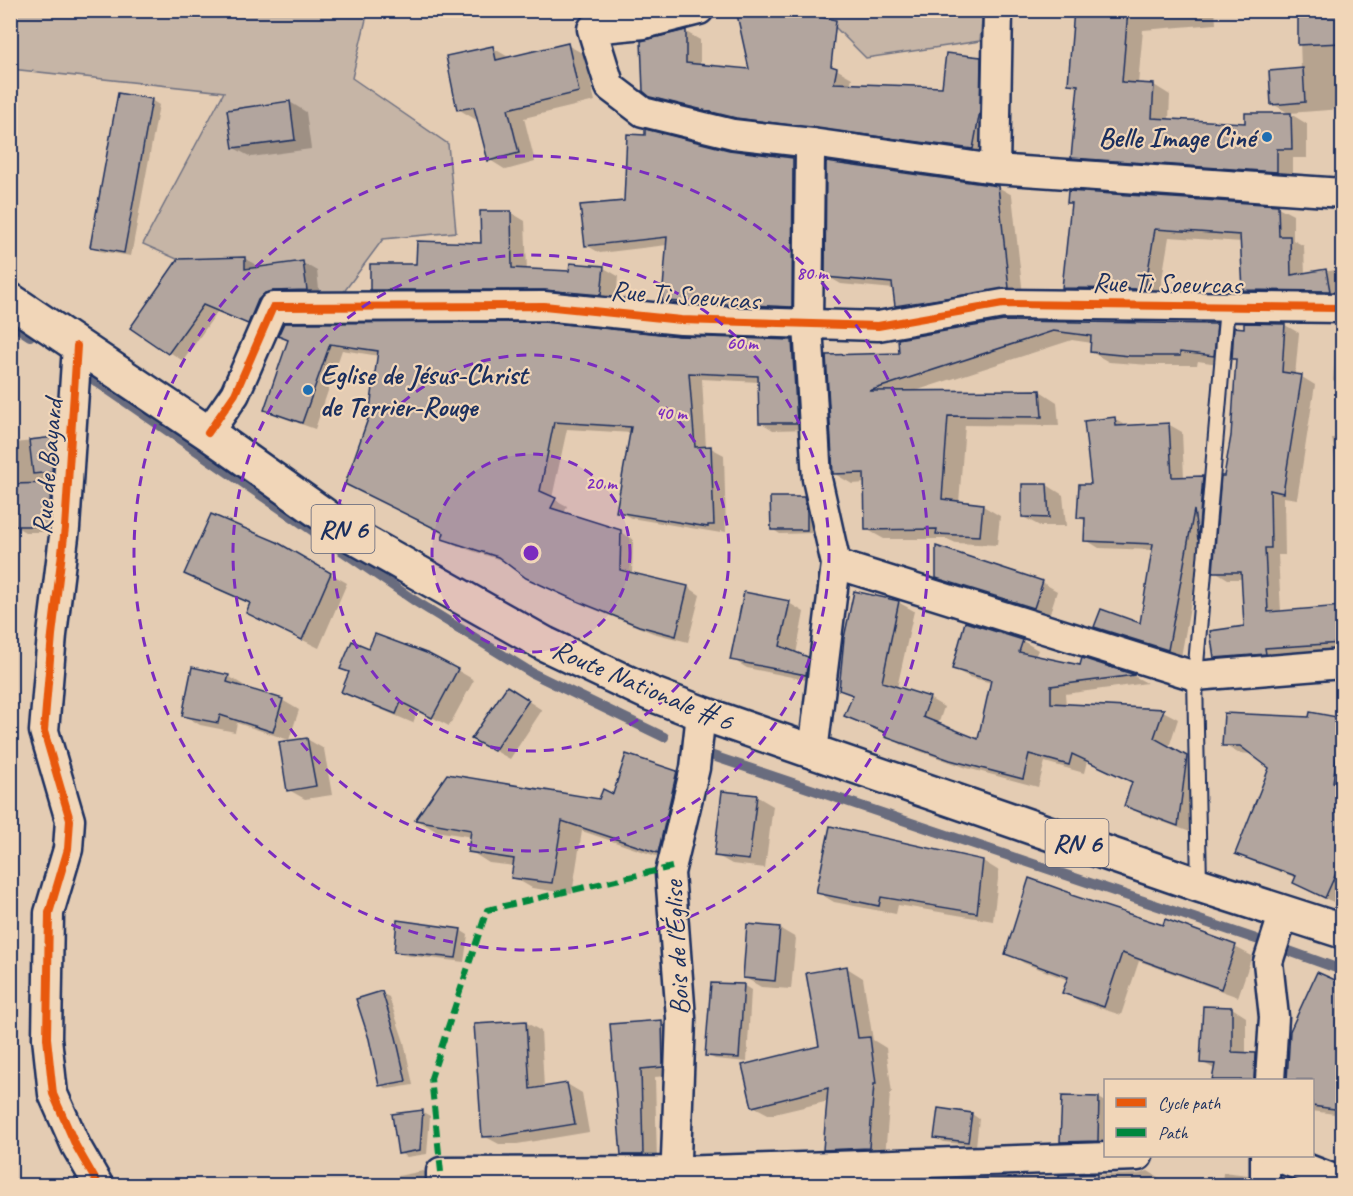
<svg xmlns="http://www.w3.org/2000/svg" width="1353" height="1196" font-family="Caveat,sans-serif">
	<style>
		.green { fill: #c6b5a6; stroke: #707282; stroke-width: 1.5 }
		.shadow { fill: #0003 }
		.lines { fill: none; stroke-linecap: round; stroke-linejoin: round }
		.stream { stroke: #696c7e; stroke-width: 10 }
		.building { fill: #b2a59e; stroke: #1b2f5e; stroke-width: 1.5 }
		.lane-casing { stroke: #1b2f5e; stroke-width: 18 }
		.street-casing { stroke: #1b2f5e; stroke-width: 33 }
		.primary-casing { stroke: #1b2f5e; stroke-width: 38 }
		.lane { stroke: #f1d6b8; stroke-width: 14 }
		.street { stroke: #f1d6b8; stroke-width: 28 }
		.primary { stroke: #f1d6b8; stroke-width: 33 }
		.quiet { stroke: #00873e; stroke-width: 6; stroke-dasharray: 12 6; stroke-linecap: butt }
		.cycleway-casing { stroke: #f1d6b8; stroke-width: 11 }
		.cycleway { stroke: #e8590c; stroke-width: 8 }
		.ring { fill: none; stroke: #7b2cbf; stroke-width: 3; stroke-dasharray: 10 8 }
		.poi-dot { fill: #1f6fb2; stroke: #f1d6b8; stroke-width: 2 }
		.labels { text-anchor: middle; dominant-baseline: central; stroke-width: 4.5; stroke-linejoin: round; paint-order: stroke }
		.shield { fill: #f1d6b8; stroke: #5b6179; stroke-width: 1.5 }
		.shield-label { font-size: 27px; font-weight: bold; fill: #1b2f5e }
		.poi-label { font-size: 28px; font-weight: bold; fill: #1b2f5e; stroke: #f1d6b8; text-anchor: end }
		.street-label { font-size: 28px; fill: #1b2f5e; stroke: #f1d6b8 }
		.centre { fill: #7b2cbf; stroke: #f1d6b8; stroke-width: 3 }
		.ring-label { font-size: 18px; text-anchor: middle; font-weight: bold; fill: #7b2cbf; stroke: #f1d6b8; stroke-width: 4.5; stroke-linejoin: round; paint-order: stroke }
	</style>
	<rect width="100%" height="100%" fill="#e4ccb3"/>
	<filter id="ink" filterUnits="userSpaceOnUse"><feTurbulence type="fractalNoise" baseFrequency=".0167" numOctaves="2"/><feDisplacementMap in="SourceGraphic" scale="12" xChannelSelector="R" yChannelSelector="G"/><feConvolveMatrix kernelMatrix="1 2 1 2 8 2 1 2 1" color-interpolation-filters="sRGB"/></filter>
	<g filter="url(#ink)">
		<!-- green -->
		<g class="green">
			<polygon points="11,11 368,11 352,78 448,144 456,232 383,239 343,293 265,298 143,244 224,92 11,69"/>
			<polygon points="819,11 983,11 980,41 866,58"/>
		</g>
		<!-- shadow -->
		<g class="shadow">
			<polygon points="592,10 682,10 609,21"/>
			<polygon points="1076,10 1215,10 1216,24 1143,30 1138,84 1154,85 1170,95 1169,120 1247,125 1290,114 1273,104 1301,70 1299,10 1342,10 1342,109 1289,113 1307,124 1307,158 1293,158 1293,180 1089,166 1073,157 1079,89 1070,84"/>
			<polygon points="686,32 700,40 700,66 804,112 836,69 852,78 850,85 943,89 980,58 995,67 988,157 817,133 808,128 809,132 752,125 667,104 651,96"/>
			<polygon points="567,45 584,54 595,101 524,118 535,162 506,170 490,160 479,118 475,119 458,109 493,48 510,58"/>
			<polygon points="151,100 159,105 131,256 99,251 91,246"/>
			<polygon points="290,102 306,112 311,149 251,157 234,148"/>
			<polygon points="729,152 793,159 807,167 805,314 677,308 663,301 667,245 600,253 586,245 626,202"/>
			<polygon points="998,187 1012,195 1023,295 910,313 896,305 894,289 841,284 827,276"/>
			<polygon points="1068,202 1278,207 1293,215 1293,240 1304,246 1305,275 1342,269 1342,299 1259,298 1244,289 1242,242 1169,237 1159,297 1078,296 1064,287 1073,205"/>
			<polygon points="510,212 525,221 527,271 570,273 604,268 618,276 616,303 386,298 371,289 417,266 483,245"/>
			<polygon points="244,258 258,266 258,269 303,263 317,271 320,298 262,330 217,312 183,361 132,327"/>
			<polygon points="1004,322 1216,325 1235,336 1246,330 1246,325 1285,325 1299,333 1295,376 1302,377 1315,385 1297,499 1284,497 1285,555 1278,555 1281,612 1342,607 1342,651 1229,665 1215,657 1246,627 1243,579 1228,579 1215,571 1225,478 1232,436 1237,360 1232,357 1231,366 1198,361 1197,365 1149,365 1109,362 1091,352 1092,343 1072,340 915,391 1040,391 1057,402 1059,426 965,425 959,503 983,506 1000,516 997,545 956,543 947,539 884,539 866,529 866,483 852,484 835,474 828,357 901,354"/>
			<polygon points="1342,325 1342,386 1333,380 1337,326"/>
			<polygon points="280,335 679,338 792,341 805,349 809,429 773,430 760,422 759,382 702,379 706,448 711,448 724,455 726,532 721,531 721,533 631,518 618,511 632,433 567,429 552,498 567,506 564,514 620,532 633,539 632,574 688,587 700,595 688,642 653,633 586,606 540,584 507,562 457,546 444,538 446,533 371,416 379,356 342,350 315,429 278,416 266,409 289,341"/>
			<polygon points="1114,419 1128,427 1168,424 1182,432 1184,478 1203,478 1216,486 1202,541 1181,657 1109,634 1096,626 1141,625 1153,550 1099,548 1086,540 1087,522 1078,517 1093,485"/>
			<polygon points="10,430 13,431 14,443 54,439 66,445 60,532 25,532 13,525 13,502 10,502"/>
			<polygon points="1342,437 1342,531 1340,473 1337,472 1332,438"/>
			<polygon points="1047,485 1063,495 1066,526 1040,526 1023,517"/>
			<polygon points="804,498 812,503 815,533 780,534 772,529"/>
			<polygon points="276,543 347,583 319,648 248,613 251,604 203,583 186,573"/>
			<polygon points="968,558 1043,583 1057,591 1049,616 952,586 937,577"/>
			<polygon points="898,602 914,611 897,688 929,698 944,707 938,725 979,741 992,683 969,677 954,669 966,623 1023,641 1038,650 1035,657 1080,666 1083,660 1134,676 1147,683 1065,694 1066,705 1163,711 1178,719 1169,747 1202,766 1193,833 1141,814 1126,805 1134,783 1087,761 1084,773 1045,762 1038,787 967,768 902,745 887,735 846,716 854,697 841,689"/>
			<polygon points="789,603 804,612 796,654 823,667 821,683 747,668 732,659"/>
			<polygon points="370,650 457,670 474,680 449,726 418,710 413,723 359,700 343,691"/>
			<polygon points="228,676 245,686 244,688 282,700 299,710 289,740 237,723 235,732 200,725 184,715"/>
			<polygon points="522,697 542,710 510,759 488,747"/>
			<polygon points="1311,714 1342,719 1342,898 1340,905 1309,891 1297,878 1251,861 1237,853 1271,767 1252,754 1238,753 1224,745 1310,719"/>
			<polygon points="307,739 324,749 332,795 305,799 289,790"/>
			<polygon points="627,756 677,772 696,784 677,863 582,831 572,894 532,888 513,877 515,866 489,863 470,851 472,837 436,831 417,820 600,801 614,796"/>
			<polygon points="756,796 773,806 765,868 732,864 716,855"/>
			<polygon points="983,861 999,871 993,921 898,905 896,914 834,902 817,892"/>
			<polygon points="1071,894 1081,900 1164,927 1166,921 1235,947 1252,956 1238,997 1139,961 1121,1015 1081,1002 1064,992 1068,980 1024,963 1007,953"/>
			<polygon points="779,928 796,938 791,989 761,987 744,977"/>
			<polygon points="460,930 468,935 464,962 403,955 395,951"/>
			<polygon points="847,968 863,978 873,1040 886,1048 892,1093 890,1093 885,1157 841,1158 825,1149 829,1101 770,1115 753,1106 821,1047"/>
			<polygon points="1318,974 1342,985 1342,1115 1312,1111 1312,1080 1288,1080 1291,1031"/>
			<polygon points="743,985 751,990 747,1062 715,1059 707,1055"/>
			<polygon points="381,993 389,997 404,1042 413,1085 388,1089 380,1085 371,1039"/>
			<polygon points="1232,1008 1246,1017 1246,1054 1255,1055 1269,1063 1268,1080 1214,1080 1216,1070 1202,1062"/>
			<polygon points="661,1021 676,1030 677,1075 655,1077 657,1162 637,1162 623,1154 612,1026"/>
			<polygon points="525,1022 541,1031 544,1088 567,1084 582,1093 589,1132 517,1144 499,1144 484,1136"/>
			<polygon points="1099,1098 1106,1102 1106,1148 1075,1149 1062,1141"/>
			<polygon points="423,1112 430,1116 427,1154 407,1157 399,1153"/>
			<polygon points="972,1114 979,1119 976,1146 944,1142 936,1138"/>
			<polygon points="423,1171 430,1175 431,1186 400,1186 398,1176"/>
			<polygon points="1148,1171 1161,1179 1162,1186 953,1186 954,1180 1139,1174"/>
			<polygon points="1223,1172 1248,1175 1265,1186 1222,1186"/>
		</g>
		<g class="lines">
			<!-- stream -->
			<g class="stream">
				<polyline points="10,323 30,336"/>
				<polyline points="91,378 415,601 532,673 664,737"/>
				<polyline points="710,755 1256,939"/>
				<polyline points="1289,951 1342,970"/>
			</g>
		</g>
		<!-- building -->
		<g class="building">
			<polygon points="736,10 786,10 836,20 831,66 837,68 834,83 942,87 946,53 981,57 980,111 973,149 736,118 650,97 643,91 641,41 686,30 686,63 749,69"/>
			<polygon points="1074,10 1128,10 1122,82 1154,84 1152,118 1245,123 1245,113 1291,113 1292,149 1277,149 1277,172 1071,158 1078,85 1068,84"/>
			<polygon points="1298,10 1342,10 1342,43 1298,45"/>
			<polygon points="568,43 579,92 508,109 519,153 488,161 474,107 457,110 446,56 493,46 496,60"/>
			<polygon points="1303,68 1305,102 1271,105 1269,71"/>
			<polygon points="118,93 152,99 124,253 90,247"/>
			<polygon points="290,101 295,140 233,148 227,110"/>
			<polygon points="645,129 729,150 793,158 792,307 662,301 667,237 585,246 580,205 624,201 627,134 645,135"/>
			<polygon points="826,162 998,186 1009,288 895,306 892,283 825,277"/>
			<polygon points="1068,191 1278,205 1279,236 1290,236 1291,275 1326,269 1330,291 1243,290 1240,235 1155,229 1145,289 1062,288 1071,203 1067,203"/>
			<polygon points="480,211 511,211 512,268 569,271 570,263 604,266 601,295 544,290 370,290 370,264 416,264 417,241 481,243"/>
			<polygon points="245,257 245,269 303,261 307,290 273,291 265,293 258,300 248,324 203,305 168,354 130,328 178,259"/>
			<polygon points="1004,321 1217,324 1214,356 1180,352 1180,356 1130,356 1090,352 1091,336 1053,331 869,391 1040,390 1042,417 948,416 942,499 983,504 980,536 936,534 937,529 865,530 864,473 833,474 826,355 899,353 898,339"/>
			<polygon points="543,322 679,336 792,340 797,423 759,423 758,376 689,373 695,447 711,446 714,525 708,525 708,527 616,512 631,427 554,422 540,491 556,498 551,508 621,530 620,570 688,586 676,636 639,626 572,599 526,578 498,557 442,539 444,533 345,484 369,416 378,351 330,344 302,423 264,410 288,340 278,336 284,323"/>
			<polygon points="1244,323 1285,324 1282,372 1302,375 1283,493 1270,490 1271,548 1265,548 1268,612 1342,606 1342,643 1265,648 1266,654 1214,658 1210,631 1244,626 1241,572 1213,572 1221,476 1224,476 1231,436 1236,359 1232,359 1234,327 1244,328"/>
			<polygon points="1115,417 1116,426 1169,423 1172,477 1203,476 1198,540 1194,510 1168,650 1094,627 1101,609 1140,623 1153,544 1084,541 1085,518 1077,518 1079,484 1091,484 1084,421"/>
			<polygon points="54,437 52,472 33,474 29,440"/>
			<polygon points="51,483 49,526 12,526 11,484"/>
			<polygon points="1022,484 1047,484 1049,518 1022,517"/>
			<polygon points="770,497 804,497 807,512 807,530 771,530"/>
			<polygon points="211,514 277,542 331,573 302,640 246,613 250,603 184,574"/>
			<polygon points="936,546 1043,581 1034,608 936,578"/>
			<polygon points="854,591 899,601 882,682 930,697 923,717 978,739 991,680 952,669 965,622 1023,640 1019,652 1080,665 1082,658 1135,675 1051,686 1051,703 1164,709 1154,738 1187,756 1178,826 1124,806 1132,782 1072,754 1069,765 1029,754 1023,779 950,760 885,737 886,733 844,716 853,695 839,690 844,638"/>
			<polygon points="744,592 790,601 780,646 808,657 806,675 730,660"/>
			<polygon points="375,634 429,654 458,669 432,718 401,702 396,714 341,692 349,672 340,669 352,641 369,648"/>
			<polygon points="192,667 229,675 227,682 283,699 273,732 220,715 218,723 182,716"/>
			<polygon points="507,686 529,700 494,751 471,739"/>
			<polygon points="1310,712 1342,718 1333,782 1342,784 1342,860 1325,898 1293,883 1296,876 1235,854 1269,768 1240,746 1222,746 1224,713 1309,717"/>
			<polygon points="307,738 316,786 287,791 279,742"/>
			<polygon points="626,754 677,771 658,853 562,821 552,883 511,878 514,859 468,852 471,830 415,820 447,774 599,799 603,789 613,794"/>
			<polygon points="722,791 757,795 749,860 714,856"/>
			<polygon points="830,826 983,860 977,913 881,897 879,906 816,893"/>
			<polygon points="1029,878 1071,893 1071,895 1163,925 1165,919 1236,945 1221,989 1122,953 1104,1007 1062,993 1068,977 1005,954"/>
			<polygon points="397,920 461,929 456,958 394,952"/>
			<polygon points="747,924 780,927 775,981 743,978"/>
			<polygon points="847,966 858,1038 870,1037 876,1084 874,1084 869,1148 823,1150 828,1088 752,1107 742,1065 819,1046 806,973"/>
			<polygon points="1317,972 1342,983 1342,1110 1312,1106 1312,1080 1287,1080 1290,1031"/>
			<polygon points="711,983 744,984 739,1058 705,1056"/>
			<polygon points="382,991 396,1037 406,1081 379,1086 369,1039 356,999"/>
			<polygon points="1203,1006 1232,1007 1232,1052 1255,1053 1254,1080 1212,1080 1215,1064 1200,1063"/>
			<polygon points="662,1020 663,1067 641,1069 643,1155 621,1155 610,1024"/>
			<polygon points="526,1021 530,1089 567,1083 575,1124 501,1136 482,1137 474,1024"/>
			<polygon points="1062,1096 1099,1097 1098,1141 1060,1142"/>
			<polygon points="938,1108 972,1113 968,1142 934,1138"/>
			<polygon points="423,1110 420,1150 398,1154 392,1114"/>
			<polygon points="1097,1174 1097,1185 1059,1185 1059,1175"/>
		</g>
		<g class="lines">
			<!-- lane casing -->
			<g class="lane-casing">
				<polyline id="lane" points="1199,885 1195,676 1227,307"/>
			</g>
			<!-- street casing -->
			<g class="street-casing">
				<g id="street">
					<polyline points="699,10 644,24 592,29 610,87 643,112 733,134 812,143"/>
					<polyline points="995,169 998,10"/>
					<polyline points="77,346 65,528 52,635 44,731 70,820 68,849 49,913 47,1038 53,1094 76,1146 99,1186"/>
					<polyline points="208,433 235,394 273,307 544,306 681,320 878,326 1003,304 1342,308"/>
					<polyline points="836,564 1195,676 1342,664"/>
					<polyline points="813,752 836,564 817,479 808,325 810,153 812,143 995,169 1342,193"/>
					<polyline points="1270,1080 1274,1017 1268,962 1284,912"/>
					<polyline points="1265,1156 1265,1186"/>
					<polyline points="1274,1156 1342,1182"/>
					<polyline points="441,1186 441,1172 676,1171 1138,1156"/>
					<polyline points="675,1186 681,1018 670,873 695,768 701,713"/>
				</g>
			</g>
			<!-- primary casing -->
			<g class="primary-casing">
				<polyline id="primary" points="10,300 208,433 355,537 545,644 649,693 701,713 1199,885 1342,931"/>
			</g>
			<!-- lane -->
			<use href="#lane" class="lane"/>
			<!-- street -->
			<use href="#street" class="street"/>
			<!-- primary -->
			<use href="#primary" class="primary"/>
			<!-- quiet -->
			<polyline class="quiet" points="441,1172 431,1078 487,910 672,867"/>
			<!-- cycleway casing -->
			<g class="cycleway-casing">
				<g id="cycleway">
					<polyline points="77,346 65,528 52,635 44,731 70,820 68,849 49,913 47,1038 53,1094 76,1146 99,1186"/>
					<polyline points="208,433 235,394 273,307 544,306 681,320 878,326 1003,304 1342,308"/>
				</g>
			</g>
			<!-- cycleway -->
			<use href="#cycleway" class="cycleway"/>
		</g>
	</g>
	<!-- distance rings -->
	<circle cx="531" cy="553" r="99" fill="#7b2cbf" fill-opacity=".12"/>
	<g class="ring">
		<circle cx="531" cy="553" r="99"/>
		<circle cx="531" cy="553" r="198"/>
		<circle cx="531" cy="553" r="298"/>
		<circle cx="531" cy="553" r="397"/>
	</g>
	<!-- markers -->
	<g class="poi-dot">
		<circle cx="1267" cy="137" r="6"/>
		<circle cx="308" cy="390" r="6"/>
	</g>
	<g class="labels">
		<!-- shield labels -->
		<g class="shield">
			<rect x="311.5" y="505" width="63" height="48" rx="4.5"/>
			<rect x="1045.5" y="819" width="63" height="48" rx="4.5"/>
		</g>
		<g class="shield-label">
			<text x="343" y="529">RN 6</text>
			<text x="1077" y="843">RN 6</text>
		</g>
		<!-- poi labels -->
		<g class="poi-label">
			<text x="1255" y="137">Belle Image Ciné</text>
			<text x="320" y="374" text-anchor="start">Eglise de Jésus-Christ<tspan x="320" dy="32">de Terrier-Rouge</tspan></text>
		</g>
		<!-- street labels -->
		<g class="street-label">
			<text transform="translate(1167 283) rotate(1)">Rue Ti Soeurcas</text>
			<text transform="translate(685 295) rotate(4)">Rue Ti Soeurcas</text>
			<text transform="translate(47 467) rotate(-85)">Rue de Bayard</text>
			<text transform="translate(643 685) rotate(23)">Route Nationale # 6</text>
			<text transform="translate(676 948) rotate(-93)">Bois de l'Église</text>
		</g>
	</g>
	<circle cx="531" cy="553" r="9" class="centre"/>
	<g class="ring-label">
		<text x="812" y="279">80 m</text>
		<text x="742" y="349">60 m</text>
		<text x="671" y="419">40 m</text>
		<text x="601" y="489">20 m</text>
	</g>
	<!-- margin -->
	<rect width="1353" height="1196" fill="none" stroke="#f1d6b8" stroke-width="36"/>
	<rect x="18" y="18" width="1317" height="1160" fill="none" stroke="#1b2f5e" stroke-width="2" filter="url(#ink)"/>
	<!-- legend -->
	<rect x="1104" y="1079" width="210" height="78" fill="#f1d6b8" stroke="#9b9394" stroke-width="1.5"/>
	<rect x="1116" y="1098" width="30" height="9" fill="#e8590c" stroke="#9b9394" stroke-width="1.5"/>
	<text x="1158" y="1109" font-size="18" fill="#1b2f5e">Cycle path</text>
	<rect x="1116" y="1128" width="30" height="9" fill="#00873e" stroke="#9b9394" stroke-width="1.5"/>
	<text x="1158" y="1139" font-size="18" fill="#1b2f5e">Path</text>
</svg>
